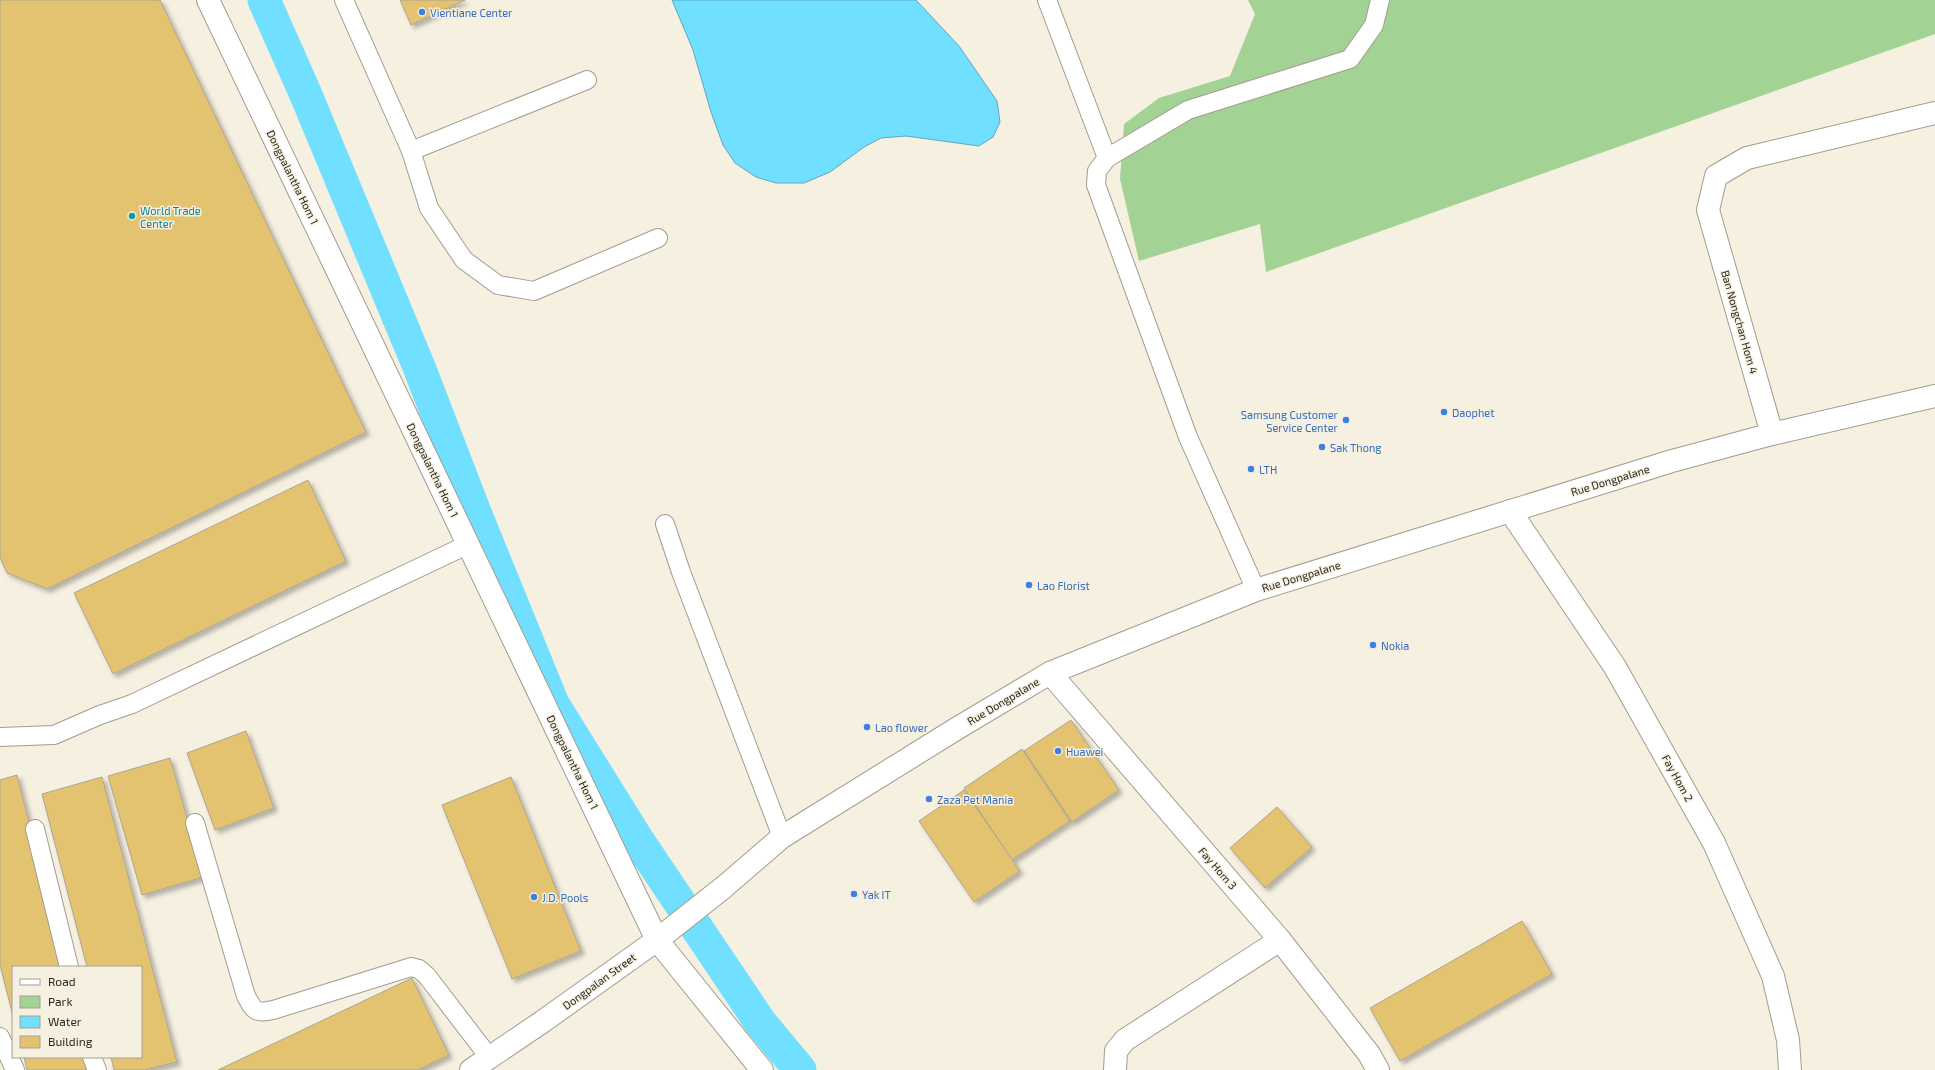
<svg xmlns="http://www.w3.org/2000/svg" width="1935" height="1070" font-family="'Exo 2',sans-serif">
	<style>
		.green { fill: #a2d294 }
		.water { fill: #71dfff; stroke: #5ca8bd }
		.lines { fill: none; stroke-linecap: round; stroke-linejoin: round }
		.canal { stroke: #71dfff; stroke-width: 33 }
		.building { fill: #e4c36f; stroke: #aaa496; filter: url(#shadow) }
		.service-casing { stroke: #a29c8e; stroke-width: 20 }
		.minor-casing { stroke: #a29c8e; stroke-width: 24 }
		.tertiary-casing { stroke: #a29c8e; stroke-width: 24 }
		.service { stroke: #fff; stroke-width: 18 }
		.minor { stroke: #fff; stroke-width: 22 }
		.tertiary { stroke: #fff; stroke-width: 22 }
		.shop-dot { fill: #3f7fe0; stroke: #f6f0e1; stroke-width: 1.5 }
		.culture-dot { fill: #0f9aa8; stroke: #f6f0e1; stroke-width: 1.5 }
		.labels { text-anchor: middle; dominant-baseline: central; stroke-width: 3; stroke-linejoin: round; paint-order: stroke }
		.shop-label { font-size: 11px; fill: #366cbe; stroke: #f6f0e1; text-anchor: start }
		.street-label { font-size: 11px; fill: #2b2823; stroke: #f6f0e1 }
		.culture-label { font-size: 11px; fill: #0d838f; stroke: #f6f0e1; text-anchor: start }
	</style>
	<defs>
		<filter id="shadow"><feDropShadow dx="3.5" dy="3.5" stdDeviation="2" flood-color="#0004"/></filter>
	</defs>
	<rect width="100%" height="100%" fill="#f6f0e1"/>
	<!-- green -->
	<polygon class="green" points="1248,0 1935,0 1935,34 1266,272 1260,224 1139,261 1120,179 1124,124 1159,98 1230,76 1255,14"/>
	<!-- water -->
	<polygon class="water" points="672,0 916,0 959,46 997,101 1000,122 993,137 979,146 906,136 881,138 864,147 830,172 804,183 776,183 756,177 735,163 723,145 711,112 693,50"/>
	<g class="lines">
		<!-- canal -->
		<polyline class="canal" points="264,0 306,95 419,367 474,510 553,704 637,839 760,1022 800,1070"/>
	</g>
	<!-- building -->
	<g class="building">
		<polygon points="0,0 160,0 366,432 47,589 7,573 0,558"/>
		<polygon points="400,0 465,0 411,25"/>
		<polygon points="308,480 346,561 113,674 74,593"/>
		<polygon points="1071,720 1119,790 1072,822 1024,751"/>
		<polygon points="246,731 274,808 215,830 187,753"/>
		<polygon points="1022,749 1070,821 1012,860 964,788"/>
		<polygon points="170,758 204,877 142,895 108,776"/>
		<polygon points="17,775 66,967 13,967 13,1016 0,965 0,780"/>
		<polygon points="102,777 177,1062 145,1070 114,1070 111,1057 141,1057 141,967 87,967 42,794"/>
		<polygon points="511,777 581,951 512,979 442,805"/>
		<polygon points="964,790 1020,871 974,902 919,821"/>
		<polygon points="1277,807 1312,847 1265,888 1230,848"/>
		<polygon points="1522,921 1552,974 1400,1061 1370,1008"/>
		<polygon points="412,978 449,1055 418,1070 218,1070"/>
		<polygon points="24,1057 90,1057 93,1070 27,1070"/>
	</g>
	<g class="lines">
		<!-- service casing -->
		<g class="service-casing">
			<g id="service">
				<polyline points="344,0 411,151 429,208 464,260 498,285 534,291 658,238"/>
				<polyline points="1047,0 1107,158"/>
				<polyline points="411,151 587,80"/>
				<polyline points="665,524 681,572 782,837"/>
				<polyline points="1256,590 1188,437 1096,185 1097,171 1107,158 1188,110 1350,59 1374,25 1380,0"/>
				<polyline points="0,737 54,735 100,715 132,704 469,544"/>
				<path d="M 195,823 L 246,996 C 254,1011 256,1014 273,1010 L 411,967 L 419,969 L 427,976 L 489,1057"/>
				<polyline points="35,829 69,967"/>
				<polyline points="0,1037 15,1070"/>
				<polyline points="92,1057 97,1070"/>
			</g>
		</g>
		<!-- minor casing -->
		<g class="minor-casing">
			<g id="minor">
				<polyline points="208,0 657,940 762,1070"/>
				<polyline points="1772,434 1708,210 1716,176 1747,158 1935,113"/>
				<polyline points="1510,511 1615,667 1714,843 1773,976 1788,1040 1790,1070"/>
				<polyline points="1050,673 1280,940 1369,1054 1378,1070"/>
				<polyline points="1115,1070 1116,1051 1125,1040 1280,940"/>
			</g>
		</g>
		<!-- tertiary casing -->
		<g class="tertiary-casing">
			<polyline id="tertiary" points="471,1070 542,1022 657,940 724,887 782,837 956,729 1050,673 1256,590 1672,461 1772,434 1935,396"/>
		</g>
		<!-- service -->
		<use href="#service" class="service"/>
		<!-- minor -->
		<use href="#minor" class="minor"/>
		<!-- tertiary -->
		<use href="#tertiary" class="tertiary"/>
	</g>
	<!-- markers -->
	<g class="shop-dot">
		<circle cx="422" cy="12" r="4"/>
		<circle cx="1444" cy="412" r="4"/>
		<circle cx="1346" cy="420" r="4"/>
		<circle cx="1322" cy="447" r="4"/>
		<circle cx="1251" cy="469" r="4"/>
		<circle cx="1029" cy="585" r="4"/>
		<circle cx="1373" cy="645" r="4"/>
		<circle cx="867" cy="727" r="4"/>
		<circle cx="1058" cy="751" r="4"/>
		<circle cx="929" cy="799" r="4"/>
		<circle cx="854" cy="894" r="4"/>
		<circle cx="534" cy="897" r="4"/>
	</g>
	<circle class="culture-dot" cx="132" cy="216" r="4"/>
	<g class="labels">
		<!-- shop labels -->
		<g class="shop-label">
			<text x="430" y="12">Vientiane Center</text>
			<text x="1452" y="412">Daophet</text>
			<text x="1338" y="414" text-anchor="end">Samsung Customer<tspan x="1338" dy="13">Service Center</tspan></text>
			<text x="1330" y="447">Sak Thong</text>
			<text x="1259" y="469">LTH</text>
			<text x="1037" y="585">Lao Florist</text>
			<text x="1381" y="645">Nokia</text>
			<text x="875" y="727">Lao flower</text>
			<text x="1066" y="751">Huawei</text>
			<text x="937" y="799">Zaza Pet Mania</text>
			<text x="862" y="894">Yak IT</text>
			<text x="542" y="897">J.D. Pools</text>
		</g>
		<!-- street labels -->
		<g class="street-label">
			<text transform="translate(293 177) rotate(64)">Dongpalantha Hom 1</text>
			<text transform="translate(1740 322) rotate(74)">Ban Nongchan Hom 4</text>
			<text transform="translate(433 470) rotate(64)">Dongpalantha Hom 1</text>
			<text transform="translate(1610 480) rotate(-17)">Rue Dongpalane</text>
			<text transform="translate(1301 576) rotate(-17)">Rue Dongpalane</text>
			<text transform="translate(1003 701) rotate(-31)">Rue Dongpalane</text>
			<text transform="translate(573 762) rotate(64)">Dongpalantha Hom 1</text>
			<text transform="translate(1678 778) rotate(61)">Fay Hom 2</text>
			<text transform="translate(1218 868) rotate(49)">Fay Hom 3</text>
			<text transform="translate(599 981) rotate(-36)">Dongpalan Street</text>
		</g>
		<!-- culture labels -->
		<g class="culture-label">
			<text x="140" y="210">World Trade<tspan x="140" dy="13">Center</tspan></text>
		</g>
	</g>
	<!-- legend -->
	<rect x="12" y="966" width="130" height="92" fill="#f6f0e1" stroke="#a5a095"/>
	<rect x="20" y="979" width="20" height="6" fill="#ffffff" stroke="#a5a095"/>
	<text x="48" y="986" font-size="12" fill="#2b2823">Road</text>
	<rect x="20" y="996" width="20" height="12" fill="#a2d294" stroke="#a5a095"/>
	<text x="48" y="1006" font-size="12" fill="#2b2823">Park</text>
	<rect x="20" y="1016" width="20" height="12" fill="#71dfff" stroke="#a5a095"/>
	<text x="48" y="1026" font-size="12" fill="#2b2823">Water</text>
	<rect x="20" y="1036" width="20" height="12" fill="#e4c36f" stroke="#a5a095"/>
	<text x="48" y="1046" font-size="12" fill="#2b2823">Building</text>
</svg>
